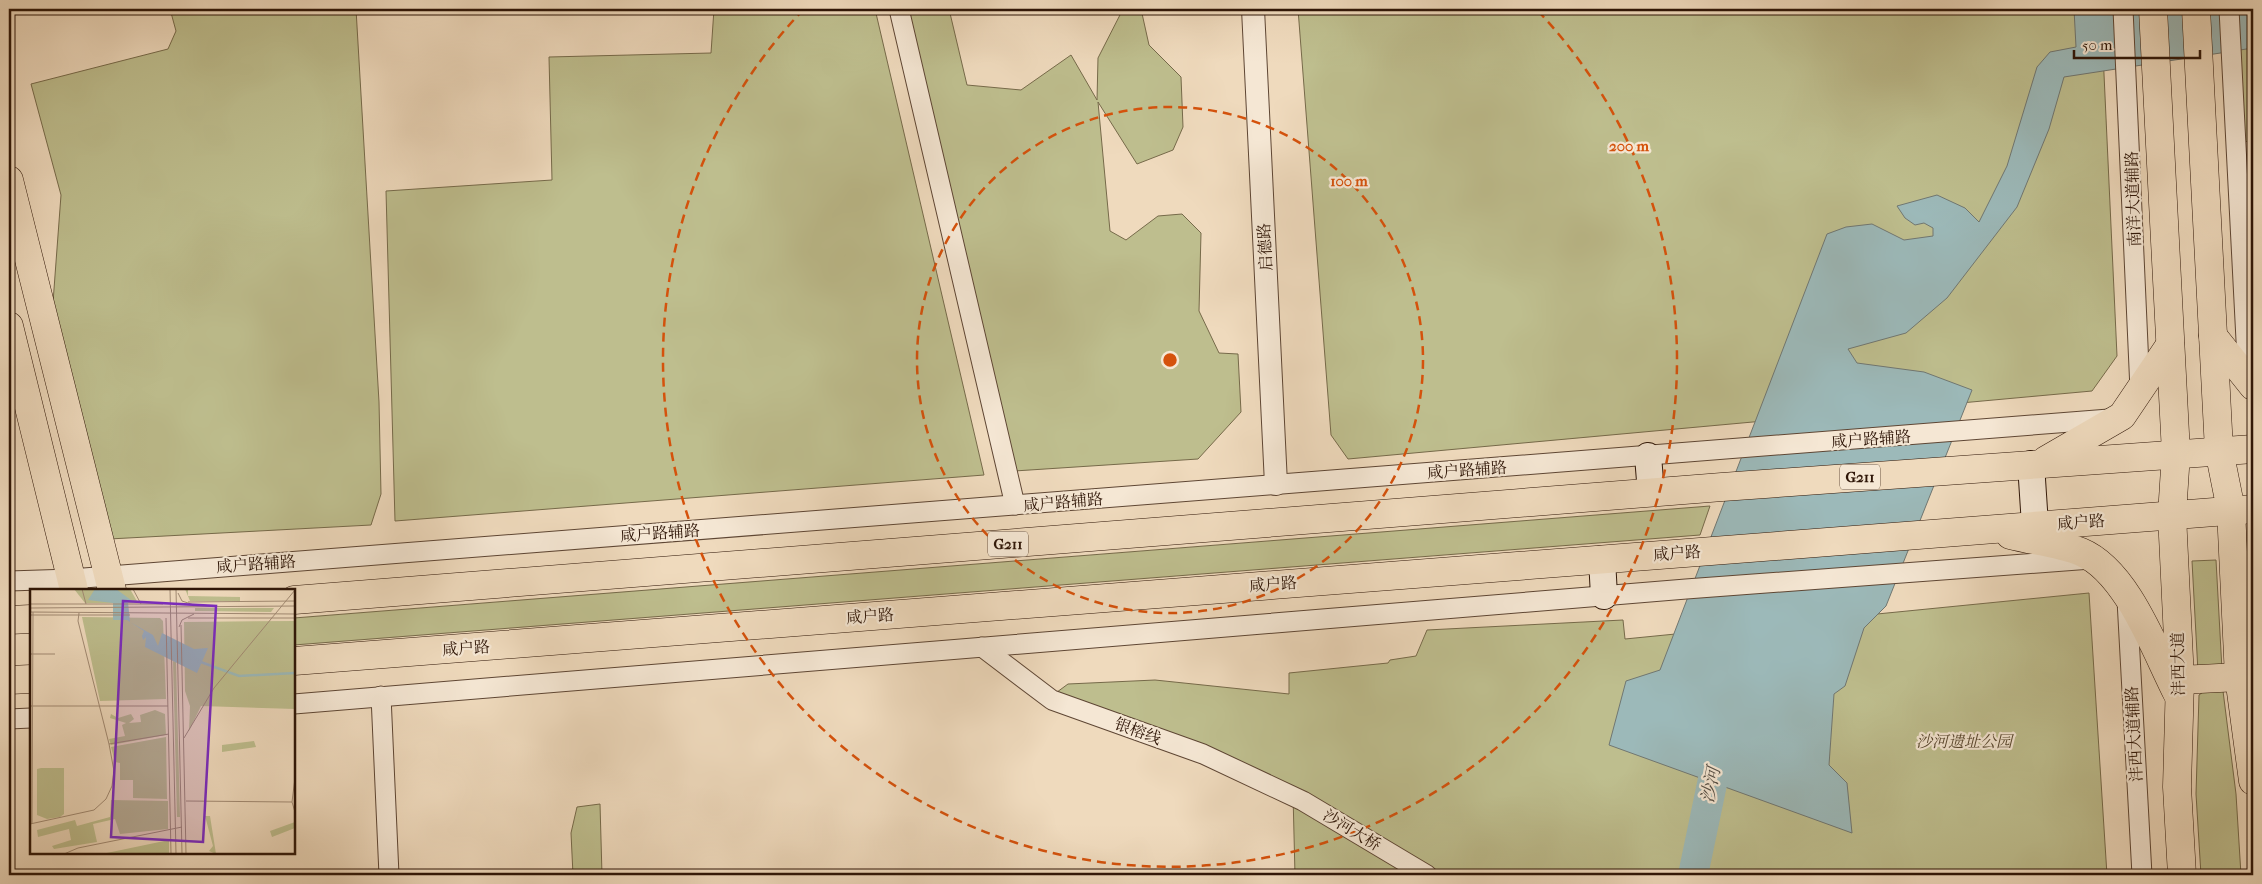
<svg xmlns="http://www.w3.org/2000/svg" width="2262" height="884" font-family="'IM FELL French Canon','Noto Serif SC',serif">
	<style>
		.green { fill: #bebe8e; stroke: #766a4a }
		.water { fill: #9cb9b9; stroke: #707772 }
		.lines { fill: none; stroke-linecap: round; stroke-linejoin: round }
		.river { stroke: #9cb9b9; stroke-width: 30 }
		.minor-casing { stroke: #5e4634; stroke-width: 21 }
		.tertiary-casing { stroke: #5e4634; stroke-width: 24 }
		.secondary-casing { stroke: #2e1507; stroke-width: 28 }
		.primary-casing { stroke: #2e1507; stroke-width: 29 }
		.motorway-casing { stroke: #2e1507; stroke-width: 29 }
		.minor { stroke: #f5e7d4; stroke-width: 19 }
		.tertiary { stroke: #f5e7d4; stroke-width: 22 }
		.secondary { stroke: #f5e7d4; stroke-width: 26 }
		.primary { stroke: #efdabd; stroke-width: 28 }
		.motorway { stroke: #efdabd; stroke-width: 28 }
		.ring { fill: none; stroke: #d5520c; stroke-width: 2.5; stroke-dasharray: 9 6 }
		.labels { text-anchor: middle; dominant-baseline: central; stroke-width: 4.5; stroke-linejoin: round; paint-order: stroke }
		.shield { fill: #f5e7d4; stroke: #6a5444; stroke-width: 1 }
		.shield-label { font-size: 15px; font-weight: bold; fill: #2e1507 }
		.street-label { font-size: 16px; fill: #2e1507; stroke: #f5e7d4 }
		.park-label { font-size: 16px; font-style: italic; fill: #594830; stroke: #f5e7d4 }
		.water-label { font-size: 18px; font-style: italic; fill: #544e45; stroke: #f5e7d4 }
		.inset-river { fill: none; stroke: #9cb9b9; stroke-width: 2.5 }
		.inset-road { fill: none; stroke: #a28b74; stroke-width: 1 }
		.view { fill: #7b2cbf; fill-opacity: 0.15; stroke: #7b2cbf; stroke-width: 2.5 }
		.inset-edge { fill: none; stroke: #2e1507; stroke-width: 2.5 }
		.centre { fill: #d5520c; stroke: #f5e7d4; stroke-width: 2.5 }
		.ring-label { font-size: 15px; text-anchor: middle; font-weight: bold; fill: #d5520c; stroke: #f5e7d4; stroke-width: 4.5; stroke-linejoin: round; paint-order: stroke }
	</style>
	<rect width="100%" height="100%" fill="#efdabd"/>
	<filter id="stains"><feTurbulence type="fractalNoise" baseFrequency=".004" numOctaves="4"/><feColorMatrix values="0 0 0 0 .2 0 0 0 0 .09 0 0 0 0 .02 0 0 0 .5 -.17"/></filter>
	<radialGradient id="worn" r=".72"><stop offset=".6" stop-color="#630" stop-opacity="0"/><stop offset="1" stop-color="#630" stop-opacity=".3"/></radialGradient>
	<!-- green -->
	<g class="green">
		<polygon points="170,9 356,9 379,402 381,494 371,525 109,539 52,316 61,195 31,84 168,49 176,31"/>
		<polygon points="714,9 875,9 984,475 395,521 386,191 552,180 549,57 711,53"/>
		<polygon points="891,9 949,9 967,85 1021,90 1071,55 1097,100 1098,58 1123,9 1141,9 1149,45 1181,77 1183,127 1173,150 1137,164 1098,102 1110,231 1126,240 1158,216 1182,214 1201,233 1199,311 1219,353 1238,354 1241,412 1198,459 999,472"/>
		<polygon points="1298,9 2101,9 2117,356 2092,391 1348,459 1331,435"/>
		<polygon points="2237,9 2253,9 2253,137 2243,144"/>
		<polygon points="1710,506 1700,535 294,645 294,618"/>
		<polygon points="2216,560 2222,670 2198,672 2192,561"/>
		<polygon points="2089,593 2107,875 1295,875 1293,794 1053,695 1068,684 1155,680 1289,694 1289,673 1388,663 1390,660 1416,656 1427,630 1623,620 1625,639"/>
		<polygon points="2211,686 2223,691 2236,794 2241,875 2201,875 2196,794 2199,695"/>
		<polygon points="600,804 602,875 573,875 571,833 577,807"/>
	</g>
	<!-- water -->
	<polygon class="water" points="2074,9 2253,9 2253,48 2064,77 2049,129 2017,207 1947,298 1906,333 1848,349 1857,363 1924,372 1972,390 1886,606 1864,628 1845,686 1834,694 1829,765 1847,783 1852,833 1609,745 1626,681 1660,670 1827,234 1846,227 1872,224 1904,240 1933,236 1933,228 1924,223 1915,225 1905,218 1897,206 1937,195 1965,208 1979,222 2007,166 2037,67 2050,52 2076,47"/>
	<g class="lines">
		<!-- river -->
		<polyline class="river" points="1693,875 1721,741"/>
		<!-- minor casing -->
		<g class="minor-casing">
			<g id="minor">
				<polyline points="899,9 1015,505"/>
				<polyline points="2123,9 2140,390"/>
				<polyline points="2229,9 2248,379"/>
				<polyline points="9,581 71,579 2109,419"/>
				<polyline points="2127,600 2142,875"/>
				<polyline points="982,647 1052,700 1203,754 1303,801 1427,875"/>
				<polyline points="381,696 389,875"/>
				<polyline points="294,704 1686,589 2091,559"/>
				<polyline points="9,719 31,718"/>
			</g>
		</g>
		<!-- tertiary casing -->
		<g class="tertiary-casing">
			<polyline id="tertiary" points="1253,9 1276,484"/>
		</g>
		<!-- secondary casing -->
		<g class="secondary-casing">
			<g id="secondary">
				<polyline points="1648,456 1651,493"/>
				<polyline points="2031,464 2035,525"/>
				<polyline points="1602,559 1604,596"/>
			</g>
		</g>
		<!-- primary casing -->
		<g class="primary-casing">
			<g id="primary">
				<polyline points="2153,9 2176,453 2172,515 2180,680 2177,787 2182,875"/>
				<polyline points="2196,9 2219,450 2231,510 2239,677 2253,781"/>
				<polyline points="2213,336 2253,386"/>
				<polyline points="2046,460 2122,416 2170,345"/>
				<path d="M 2010,535 C 2033,541 2059,543 2081,552 C 2127,571 2155,650 2177,693"/>
				<polyline points="294,600 1722,487 2253,449"/>
				<polyline points="9,620 31,619"/>
				<polyline points="294,661 2253,509"/>
				<polyline points="9,680 31,679"/>
				<polyline points="2180,680 2239,677"/>
			</g>
		</g>
		<!-- motorway casing -->
		<g class="motorway-casing">
			<g id="motorway">
				<polyline points="9,180 112,590"/>
				<polyline points="9,326 74,590"/>
			</g>
		</g>
		<!-- minor -->
		<use href="#minor" class="minor"/>
		<!-- tertiary -->
		<use href="#tertiary" class="tertiary"/>
		<!-- secondary -->
		<use href="#secondary" class="secondary"/>
		<!-- primary -->
		<use href="#primary" class="primary"/>
		<!-- motorway -->
		<use href="#motorway" class="motorway"/>
	</g>
	<!-- distance rings -->
	<g class="ring">
		<circle cx="1170" cy="360" r="253"/>
		<path d="M1538 11A507 507 0 1 1 802 11"/>
	</g>
	<g class="labels">
		<!-- shield labels -->
		<g class="shield">
			<rect x="1840" y="464.5" width="40" height="25" rx="4"/>
			<rect x="988" y="531.5" width="40" height="25" rx="4"/>
		</g>
		<g class="shield-label">
			<text x="1860" y="477">G211</text>
			<text x="1008" y="544">G211</text>
		</g>
		<!-- street labels -->
		<g class="street-label">
			<text transform="translate(2133 199) rotate(-92)">南洋大道辅路</text>
			<text transform="translate(1265 247) rotate(-93)">启德路</text>
			<text transform="translate(1871 439) rotate(-4)">咸户路辅路</text>
			<text transform="translate(1467 470) rotate(-4)">咸户路辅路</text>
			<text transform="translate(1063 502) rotate(-5)">咸户路辅路</text>
			<text transform="translate(2081 522) rotate(-4)">咸户路</text>
			<text transform="translate(660 533) rotate(-4)">咸户路辅路</text>
			<text transform="translate(1677 553) rotate(-4)">咸户路</text>
			<text transform="translate(256 564) rotate(-4)">咸户路辅路</text>
			<text transform="translate(1273 584) rotate(-4)">咸户路</text>
			<text transform="translate(870 616) rotate(-4)">咸户路</text>
			<text transform="translate(466 648) rotate(-4)">咸户路</text>
			<text transform="translate(2178 664) rotate(-91)">沣西大道</text>
			<text transform="translate(1138 731) rotate(20)">银榕线</text>
			<text transform="translate(2134 734) rotate(-93)">沣西大道辅路</text>
			<text transform="translate(1352 830) rotate(31)">沙河大桥</text>
		</g>
		<!-- park labels -->
		<g class="park-label">
			<text x="1964" y="741">沙河遗址公园</text>
		</g>
		<!-- water labels -->
		<g class="water-label">
			<text transform="translate(1711 785) rotate(-79)">沙河</text>
		</g>
	</g>
	<!-- overview -->
	<g transform="translate(30 589)">
		<rect width="265" height="265" fill="#efdabd"/>
		<path d="M 44,0 L 100,0 L 108,14 L 55,14 ZM 155,0 L 158,0 L 158,7 L 210,8 L 210,12 L 160,12 ZM 165,19 L 244,19 L 241,23 L 165,22 ZM 52,28 L 130,29 L 133,32 L 136,110 L 70,112 ZM 265,32 L 265,120 L 171,117 L 159,142 L 160,117 L 155,102 L 154,33 ZM 143,72 L 146,73 L 150,228 L 147,228 ZM 125,121 L 135,125 L 136,146 L 81,156 L 79,150 L 95,147 L 92,136 L 96,134 L 80,129 L 81,125 L 88,129 L 101,125 L 104,130 L 99,134 L 111,133 L 110,126 ZM 136,148 L 137,210 L 103,209 L 103,191 L 90,191 L 90,174 L 85,173 L 81,158 ZM 224,152 L 226,158 L 192,163 L 192,156 ZM 11,179 L 34,179 L 34,225 L 30,228 L 17,230 L 7,226 L 7,180 ZM 81,211 L 138,212 L 138,240 L 90,245 L 85,230 L 63,235 L 67,253 L 24,260 L 22,257 L 41,251 L 39,240 L 8,248 L 7,241 L 45,231 L 47,237 L 80,228 ZM 175,227 L 180,227 L 186,265 L 179,262 L 183,257 ZM 265,233 L 265,239 L 242,248 L 240,242 ZM 139,251 L 139,265 L 72,265 Z" fill="#bebe8e"/>
		<path d="M 65,0 L 86,0 L 101,11 L 98,13 L 100,33 L 123,46 L 128,57 L 132,44 L 164,60 L 178,59 L 167,84 L 115,58 L 116,48 L 113,51 L 112,47 L 114,42 L 97,31 L 83,31 L 83,14 L 58,11 Z" fill="#9cb9b9"/>
		<path class="inset-river" d="M 168,72 L 209,87 L 265,84"/>
		<path class="inset-road" d="M 52,0 L 56,15M 103,0 L 111,15M 140,0 L 146,265M 146,0 L 152,265M 148,4 L 152,12 L 164,16M 158,13 L 265,12M 0,15 L 133,15M 0,19 L 265,17M 0,23 L 265,25M 0,26 L 100,26M 136,29 L 141,265M 158,29 L 265,29M 151,36 L 156,265M 149,38 L 152,31 L 164,25M 1,65 L 25,65M 0,117 L 138,117M 154,149 L 184,99 L 265,1M 79,155 L 139,145M 156,212 L 262,213 L 265,223M 262,213 L 265,189M 0,235 L 64,221 L 76,210 L 82,197 L 84,182 L 79,155 L 48,32 L 49,24M 2,235 L 3,23M 34,265 L 48,259 L 152,238"/>
		<path class="view" d="M 93,12 L 186,17 L 173,253 L 81,248 Z"/>
		<rect width="265" height="265" class="inset-edge"/>
	</g>
	<circle cx="1170" cy="360" r="8" class="centre"/>
	<g class="ring-label">
		<text x="1629" y="151">200 m</text>
		<text x="1349" y="186">100 m</text>
	</g>
	<!-- margin -->
	<rect width="2262" height="884" fill="none" stroke="#efdabd" stroke-width="30"/>
	<rect x="10" y="10" width="2242" height="864" fill="none" stroke="#2e1507" stroke-width="2.5"/>
	<rect x="15" y="15" width="2232" height="854" fill="none" stroke="#2e1507"/>
	<!-- scale -->
	<path d="M2074 50v8h126v-8" fill="none" stroke="#2e1507" stroke-width="2.5"/>
	<text x="2082" y="50" font-size="15" fill="#2e1507" stroke="#f5e7d4" stroke-width="4" paint-order="stroke">50 m</text>
	<rect width="100%" height="100%" filter="url(#stains)"/>
	<rect width="100%" height="100%" fill="url(#worn)"/>
</svg>
